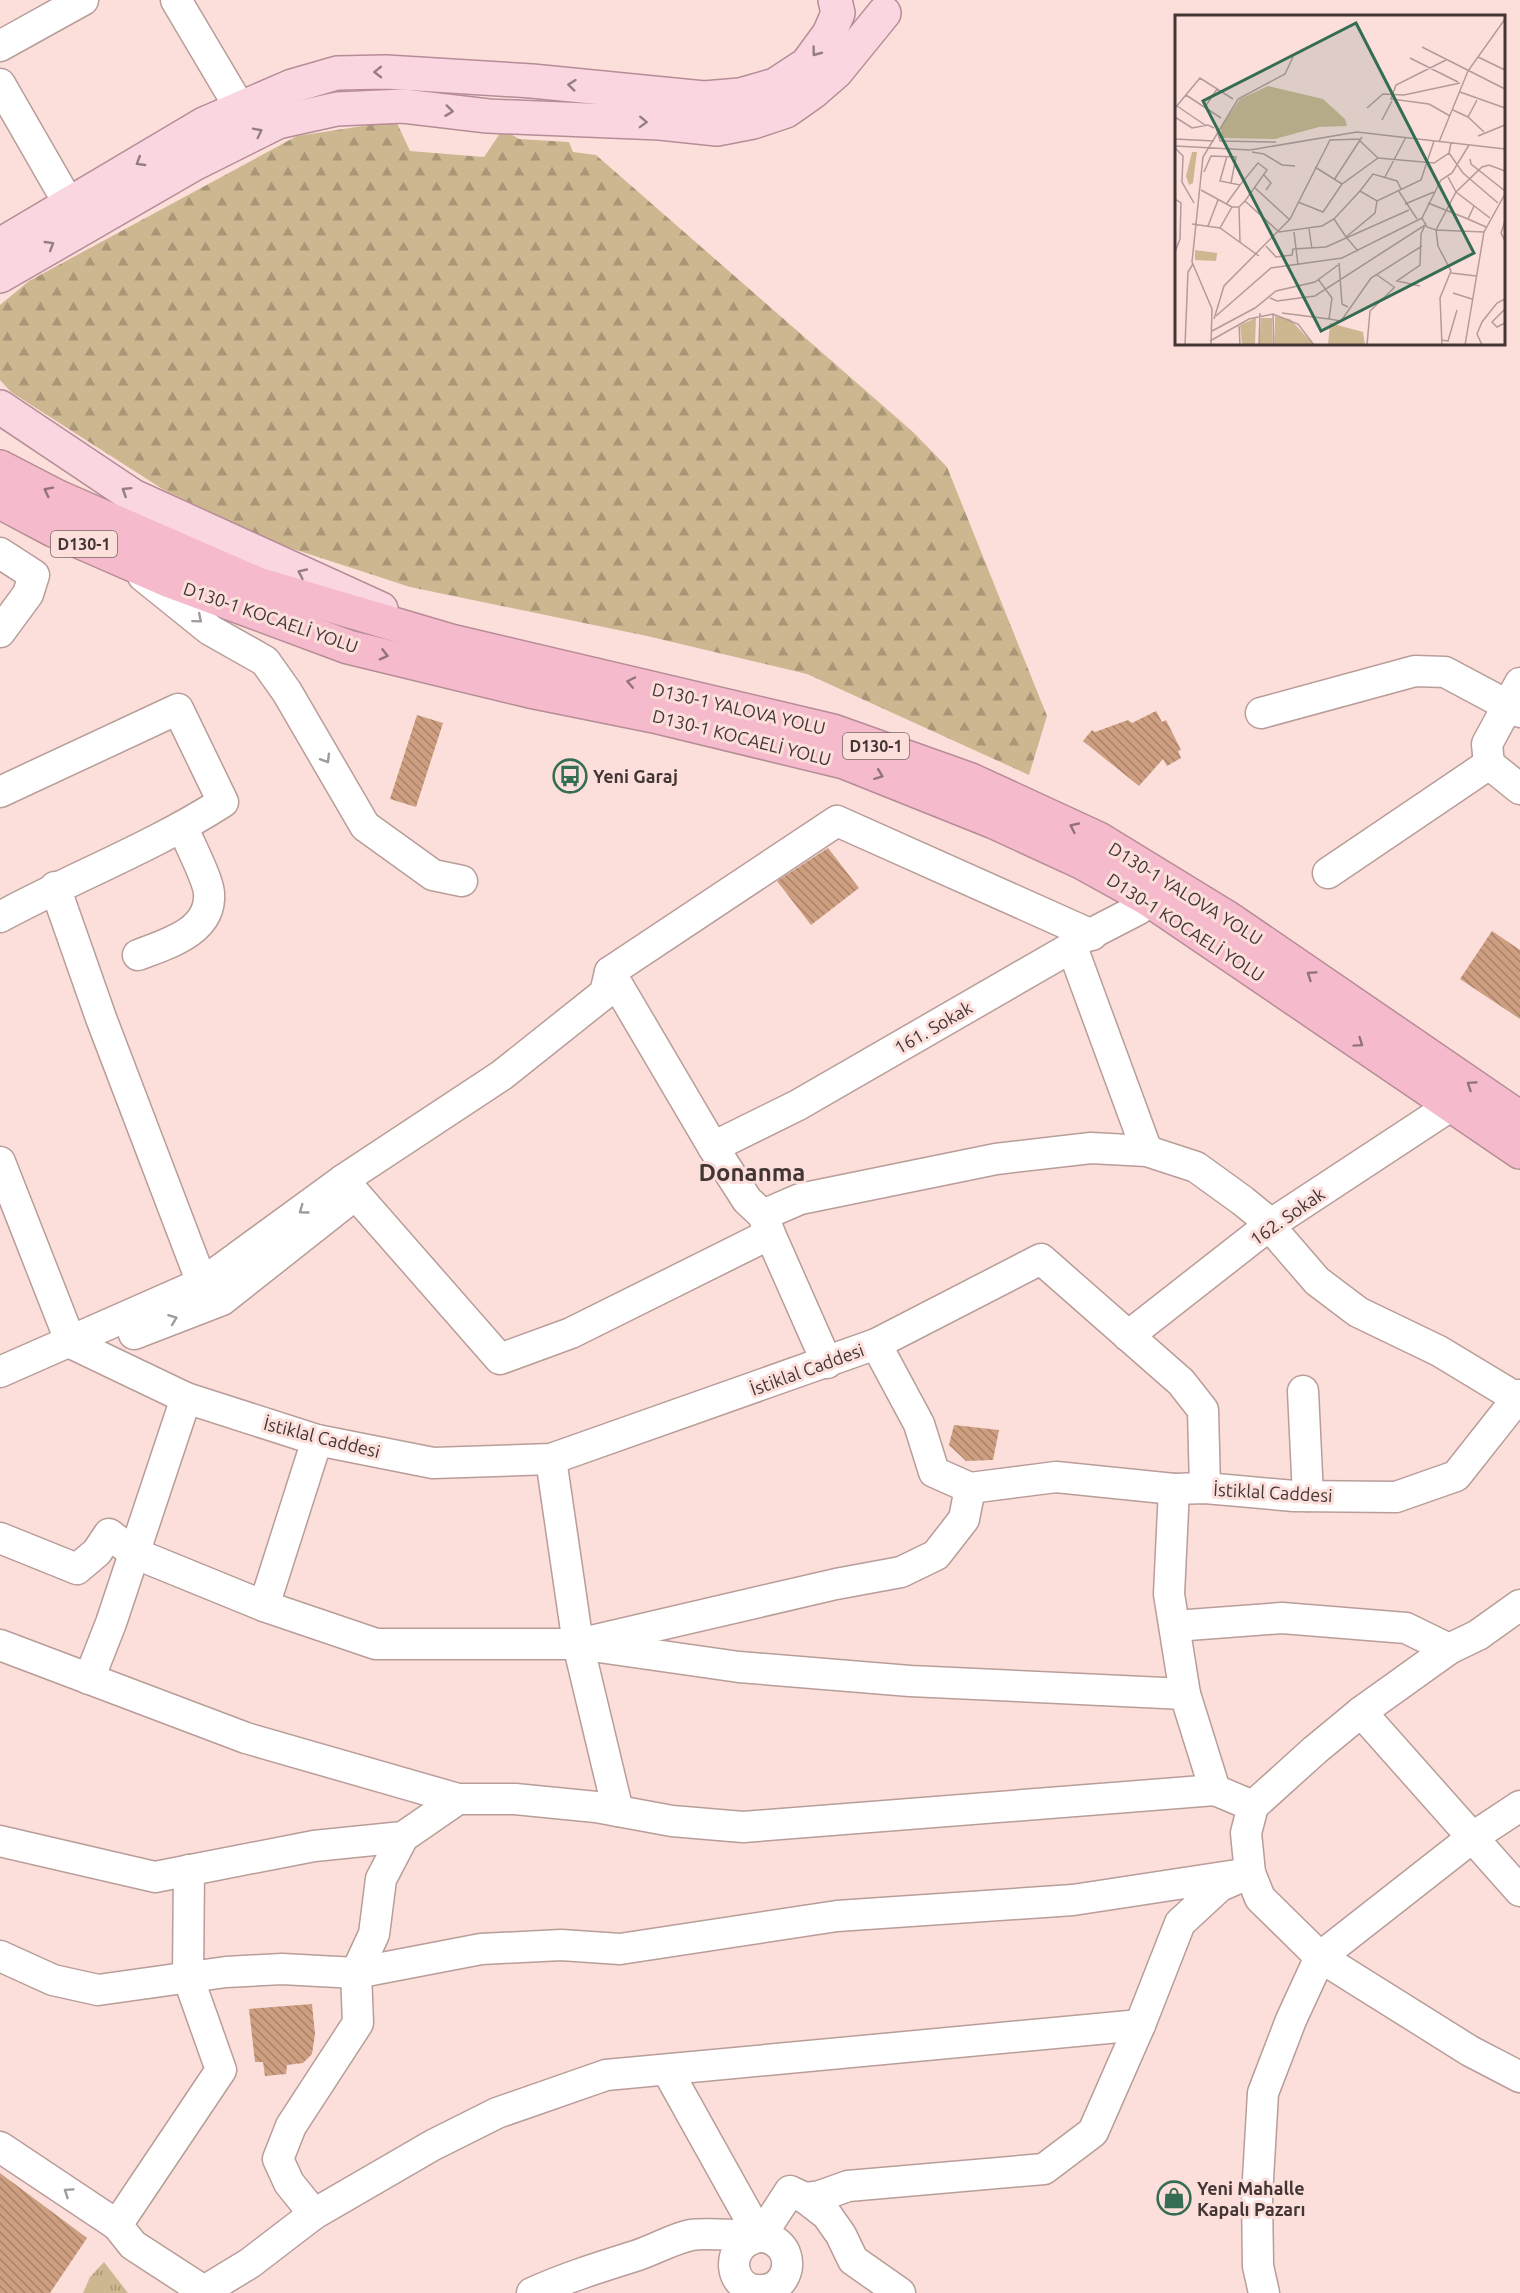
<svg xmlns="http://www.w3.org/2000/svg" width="1520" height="2293" font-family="Ubuntu,sans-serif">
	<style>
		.grass { fill: url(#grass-tufts) }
		.forest { fill: url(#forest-firs) }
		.building { fill: url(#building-back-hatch) }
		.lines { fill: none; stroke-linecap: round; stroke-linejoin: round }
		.minor-casing { stroke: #b89d99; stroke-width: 33 }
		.major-casing { stroke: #b68c97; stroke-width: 36 }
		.highway-casing { stroke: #b68c97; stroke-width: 36 }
		.minor { stroke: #fff; stroke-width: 30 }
		.major { stroke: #f9d6e0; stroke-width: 33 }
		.highway { stroke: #f5bbcc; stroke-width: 33 }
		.oneway { stroke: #947e82 }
		.oneway2 { stroke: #937279 }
		.oneway3 { stroke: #a09a9a }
		.labels { text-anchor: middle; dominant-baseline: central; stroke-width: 6; stroke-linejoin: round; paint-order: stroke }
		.shield { fill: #fcdfdb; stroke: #7a6967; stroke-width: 1.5 }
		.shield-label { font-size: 16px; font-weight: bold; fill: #423635 }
		.street-label { font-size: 18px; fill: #423635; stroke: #fcdfdb }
		.poi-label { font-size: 18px; font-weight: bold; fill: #423635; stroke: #fcdfdb; text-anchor: start }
		.district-label { font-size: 24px; font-weight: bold; fill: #423635; stroke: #fcdfdb }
		.inset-road { fill: none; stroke: #b29b99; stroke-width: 1.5 }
		.view { fill: #346c54; fill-opacity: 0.15; stroke: #346c54; stroke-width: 3 }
		.inset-edge { fill: none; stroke: #423635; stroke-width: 3 }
	</style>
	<defs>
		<pattern id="grass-tufts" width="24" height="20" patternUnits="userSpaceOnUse" patternTransform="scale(1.5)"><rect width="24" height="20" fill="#cdb791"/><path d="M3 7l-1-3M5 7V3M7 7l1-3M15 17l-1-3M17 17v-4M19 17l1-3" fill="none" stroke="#a89677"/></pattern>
		<pattern id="forest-firs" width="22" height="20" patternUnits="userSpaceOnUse" patternTransform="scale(1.5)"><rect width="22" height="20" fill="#cdb791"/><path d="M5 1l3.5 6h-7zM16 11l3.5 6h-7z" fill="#a89677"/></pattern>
		<pattern id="building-back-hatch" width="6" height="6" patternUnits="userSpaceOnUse" patternTransform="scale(1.5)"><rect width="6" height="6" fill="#cd9e80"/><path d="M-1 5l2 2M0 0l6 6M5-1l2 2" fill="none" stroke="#a8826a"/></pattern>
	</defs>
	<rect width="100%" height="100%" fill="#fcdfdb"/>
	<!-- grass -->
	<polygon class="grass" points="104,2262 128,2293 83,2293 90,2277"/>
	<!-- forest -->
	<polygon class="forest" points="396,121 410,151 484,157 503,129 519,139 569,142 573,152 596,155 913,432 947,467 1047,716 1029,775 807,674 647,636 410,587 278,544 164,490 11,392 0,380 0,305 29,281 297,136"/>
	<!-- building -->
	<g class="building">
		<polygon points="1156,711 1162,722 1166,720 1181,750 1178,751 1181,758 1167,766 1163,759 1139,786 1083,741 1092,730 1095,732 1128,720 1132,723"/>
		<polygon points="417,715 443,723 416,807 390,799"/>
		<polygon points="828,848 859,888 811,925 777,881"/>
		<polygon points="1492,931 1520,950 1520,1019 1460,979"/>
		<polygon points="954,1425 999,1430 993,1460 966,1461 949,1445"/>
		<polygon points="312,2004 315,2034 312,2054 303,2063 287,2065 286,2074 265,2076 263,2062 255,2062 249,2009"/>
		<polygon points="0,2173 87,2238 50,2293 0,2293"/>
	</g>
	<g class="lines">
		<!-- minor casing -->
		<g class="minor-casing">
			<g id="minor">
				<polyline points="176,0 240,108"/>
				<polyline points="0,46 83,0"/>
				<polyline points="0,84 69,204"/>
				<polyline points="0,553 34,575 28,594 0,632"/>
				<polyline points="143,576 210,630 265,661 287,692 365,826 433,875 462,881"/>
				<polyline points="1520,683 1487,744 1489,764 1520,789"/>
				<polyline points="1261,713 1415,671 1445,672 1520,712"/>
				<path d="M 0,792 L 178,709 L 223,802 C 153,847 74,877 0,917"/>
				<polyline points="1328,873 1489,764"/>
				<polyline points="55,887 101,1018 202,1283 217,1295"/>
				<polyline points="1072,947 1147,1151"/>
				<path d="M 138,955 C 166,944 212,932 209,893 C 208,879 189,843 183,828"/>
				<polyline points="610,972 713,1147 747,1200 763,1215 800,1199 996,1159 1091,1148 1147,1151 1196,1167 1243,1201 1271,1224 1279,1237 1317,1281 1358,1312 1439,1351 1520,1400"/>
				<polyline points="713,1147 798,1105 1072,947 1079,940 1139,909 1148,899"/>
				<polyline points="0,1162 71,1343 186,1398 317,1440 433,1463 551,1459 876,1344 919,1424 934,1472 970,1488 1056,1477 1174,1489 1205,1488 1294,1496 1396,1497 1456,1476 1520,1395"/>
				<polyline points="343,1180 500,1359 571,1333 770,1234 763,1215"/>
				<polyline points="770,1234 827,1363"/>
				<polyline points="134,1334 222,1300 346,1202"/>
				<polyline points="1128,1336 1271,1224 1452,1105"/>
				<polyline points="876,1344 1041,1259 1181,1382 1203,1410 1205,1488"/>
				<polyline points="0,1372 202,1283 343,1180 502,1075 605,993 610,972 837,821 1092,935"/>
				<polyline points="1303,1391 1308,1496"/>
				<polyline points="551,1459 578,1644 836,1584 901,1572 936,1555 964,1519 970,1488"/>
				<polyline points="1174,1489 1169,1594 1185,1694 1215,1790"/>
				<polyline points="0,1538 77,1569 97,1552 109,1534 134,1553 264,1606 376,1644 578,1644 739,1667 910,1681 1185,1694"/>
				<polyline points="1520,1605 1478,1635 1449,1649 1361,1712 1315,1750 1253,1806 1246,1833 1250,1873 1260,1898 1320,1957 1470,2051 1520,2077"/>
				<polyline points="264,1606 317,1440"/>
				<polyline points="1175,1626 1282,1618 1406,1628 1449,1649"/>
				<polyline points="578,1644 618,1811"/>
				<polyline points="0,1645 246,1738 458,1799 515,1799 596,1807 672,1821 743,1827 1215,1790 1253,1806"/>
				<polyline points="89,1679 111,1623 186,1398"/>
				<polyline points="1361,1712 1520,1891"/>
				<polyline points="0,1841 155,1877 314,1846 403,1837"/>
				<polyline points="189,1870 188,1977 221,2070 117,2225 133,2245 207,2293"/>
				<polyline points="0,1956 53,1980 98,1990 226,1972 282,1969 356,1973 481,1949 561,1945 620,1949 837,1916 1073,1900 1250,1873 1220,1886 1180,1923 1140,2025 1093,2132 1044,2169 848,2186 820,2196 805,2198 827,2215 841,2235 853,2260 900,2293"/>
				<polyline points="667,2070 760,2237 790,2191 805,2198"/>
				<polyline points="0,2147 117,2225"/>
				<polyline points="314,2214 289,2183 278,2159 291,2126 358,2023 356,1973 374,1934 381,1879 403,1837 458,1799"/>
				<polyline points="204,2291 250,2263 314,2214 433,2145 497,2113 606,2075 1140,2025"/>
				<path d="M 532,2293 C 565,2278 600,2267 635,2256 C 654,2250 672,2239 691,2235 C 702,2233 757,2235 768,2238 C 776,2241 782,2246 785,2253 C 792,2270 781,2289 763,2290 C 728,2293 722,2243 760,2237"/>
				<polyline points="1264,2293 1258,2266 1257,2196 1263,2093 1291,2020 1320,1957 1473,1837 1520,1806"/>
			</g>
		</g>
		<!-- major casing -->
		<g class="major-casing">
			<g id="major">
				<polyline points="0,245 204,124 292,86 337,73 386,72 532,81 704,98 740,95 775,85 807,64 829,34 838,13 835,0"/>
				<polyline points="0,276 194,164 278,122 337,109 403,106 488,116 660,123 717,129 753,122 786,111 813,92 836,72 884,13"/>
				<polyline points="0,407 133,496 381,609"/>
			</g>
		</g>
		<!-- highway casing -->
		<g class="highway-casing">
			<g id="highway">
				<polyline points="0,467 58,497 258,584 451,641 833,731 971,780 1099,839 1228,918 1520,1118"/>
				<polyline points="0,502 53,530 170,581 348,647 530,691 654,716 844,762 994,822 1083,863 1148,899 1520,1152"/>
			</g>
		</g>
		<!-- minor -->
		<use href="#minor" class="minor"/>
		<!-- major -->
		<use href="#major" class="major"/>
		<!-- highway -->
		<use href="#highway" class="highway"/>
	</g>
	<!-- one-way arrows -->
	<defs><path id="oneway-chevron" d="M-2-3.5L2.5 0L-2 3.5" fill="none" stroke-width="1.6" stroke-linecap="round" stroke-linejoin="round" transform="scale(1.5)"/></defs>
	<g class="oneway">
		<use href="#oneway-chevron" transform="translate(816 52) rotate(127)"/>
		<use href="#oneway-chevron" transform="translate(378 72) rotate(179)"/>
		<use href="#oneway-chevron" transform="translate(572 85) rotate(-174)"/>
		<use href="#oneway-chevron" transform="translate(449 111) rotate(7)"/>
		<use href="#oneway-chevron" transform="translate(643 122) rotate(2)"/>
		<use href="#oneway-chevron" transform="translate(258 132) rotate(-27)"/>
		<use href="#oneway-chevron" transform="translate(140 162) rotate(149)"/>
		<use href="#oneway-chevron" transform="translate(50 245) rotate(-31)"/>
		<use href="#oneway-chevron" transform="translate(126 491) rotate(-148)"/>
		<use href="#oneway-chevron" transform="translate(302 573) rotate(-155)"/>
	</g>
	<g class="oneway2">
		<use href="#oneway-chevron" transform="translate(48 491) rotate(-153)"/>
		<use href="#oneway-chevron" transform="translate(384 655) rotate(14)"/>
		<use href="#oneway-chevron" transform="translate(631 682) rotate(-168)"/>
		<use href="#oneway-chevron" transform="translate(879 775) rotate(21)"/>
		<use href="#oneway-chevron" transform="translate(1074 827) rotate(-155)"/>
		<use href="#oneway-chevron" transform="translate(1311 975) rotate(-146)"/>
		<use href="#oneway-chevron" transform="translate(1359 1043) rotate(35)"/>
		<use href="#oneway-chevron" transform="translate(1471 1085) rotate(-146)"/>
	</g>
	<g class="oneway3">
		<use href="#oneway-chevron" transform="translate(198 619) rotate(40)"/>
		<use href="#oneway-chevron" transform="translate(326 759) rotate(59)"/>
		<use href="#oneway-chevron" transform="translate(303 1210) rotate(144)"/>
		<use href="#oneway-chevron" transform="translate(173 1319) rotate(-21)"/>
		<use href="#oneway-chevron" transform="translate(68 2192) rotate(-146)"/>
	</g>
	<!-- icons -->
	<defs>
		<g id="bus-ring" transform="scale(1.725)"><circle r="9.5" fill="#fcdfdb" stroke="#346c54" stroke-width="1.5"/><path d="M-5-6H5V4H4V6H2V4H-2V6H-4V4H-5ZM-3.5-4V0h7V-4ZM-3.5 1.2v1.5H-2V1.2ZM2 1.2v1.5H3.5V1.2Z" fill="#346c54"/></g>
		<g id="shop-ring" transform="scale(1.725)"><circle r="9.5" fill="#fcdfdb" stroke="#346c54" stroke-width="1.5"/><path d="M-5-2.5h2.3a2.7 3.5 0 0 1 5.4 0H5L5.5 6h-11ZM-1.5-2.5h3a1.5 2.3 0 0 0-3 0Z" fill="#346c54"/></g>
	</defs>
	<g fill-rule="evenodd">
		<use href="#bus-ring" x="570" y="776"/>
		<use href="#shop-ring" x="1174" y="2198"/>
	</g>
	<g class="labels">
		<!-- shield labels -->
		<g class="shield">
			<rect x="51" y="531" width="66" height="26" rx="4.5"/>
			<rect x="843" y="733" width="66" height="26" rx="4.5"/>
		</g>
		<g class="shield-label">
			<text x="84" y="544">D130-1</text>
			<text x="876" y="746">D130-1</text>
		</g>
		<!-- street labels -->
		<g class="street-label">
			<text transform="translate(271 617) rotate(19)">D130-1 KOCAELİ YOLU</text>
			<text transform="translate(739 708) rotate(13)">D130-1 YALOVA YOLU</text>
			<text transform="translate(742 737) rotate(14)">D130-1 KOCAELİ YOLU</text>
			<text transform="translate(1186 893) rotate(32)">D130-1 YALOVA YOLU</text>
			<text transform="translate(1186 927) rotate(33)">D130-1 KOCAELİ YOLU</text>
			<text transform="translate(933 1027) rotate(-30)">161. Sokak</text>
			<text transform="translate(1287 1216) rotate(-35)">162. Sokak</text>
			<text transform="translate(807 1369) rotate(-20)">İstiklal Caddesi</text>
			<text transform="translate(322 1437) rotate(14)">İstiklal Caddesi</text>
			<text transform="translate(1273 1492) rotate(3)">İstiklal Caddesi</text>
		</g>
		<!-- poi labels -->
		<g class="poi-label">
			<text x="593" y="776">Yeni Garaj</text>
			<text x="1197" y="2188">Yeni Mahalle<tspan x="1197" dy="21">Kapalı Pazarı</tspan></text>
		</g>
		<!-- district labels -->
		<g class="district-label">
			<text x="752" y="1172">Donanma</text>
		</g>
	</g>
	<!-- overview -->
	<g transform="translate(1175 15)">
		<rect width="330" height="330" fill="#fcdfdb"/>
		<path d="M 44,226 L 41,246 L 20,245 L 20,235 L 42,238 ZM 100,301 L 115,304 L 139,330 L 100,330 ZM 86,303 L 97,303 L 98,330 L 84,330 ZM 155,308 L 188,317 L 190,330 L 153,330 Z" fill="#cdb791"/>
		<path d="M 93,71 L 148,84 L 170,104 L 172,111 L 144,112 L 100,124 L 46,123 L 46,112 L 65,84 Z" fill="#cdb791"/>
		<path d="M 17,137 L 22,137 L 21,144 L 18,168 L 14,170 L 11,161 ZM 81,303 L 80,330 L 67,330 L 65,310 Z" fill="#cdb791"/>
		<path class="inset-road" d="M 247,32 L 330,74M 303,42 L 330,55M 235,43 L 283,67M 271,45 L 221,70 L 216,84 L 254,89 L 275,101M 285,77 L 330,93M 11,80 L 46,103M 2,91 L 30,110M 30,92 L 42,74M 0,93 L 25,63 L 58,84M 192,93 L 208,79 L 229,80 L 285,68M 278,95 L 293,102 L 309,117M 0,102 L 17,113 L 33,110 L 39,113M 293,102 L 302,85M 207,105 L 217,86M 42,115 L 45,126 L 101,127M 303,121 L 330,110M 0,124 L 39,126M 185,126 L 203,143M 264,127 L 293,56 L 330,4M 294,130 L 277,158 L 266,165 L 247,203 L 252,212 L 261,215 L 309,217M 0,131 L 75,135 L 182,117 L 330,134M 0,133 L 8,141 L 7,167 L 19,188M 77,137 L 89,139 L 107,150 L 120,151M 274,138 L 288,158 L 323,188M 295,144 L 296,149 L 330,176M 140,152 L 167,169 L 203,143 L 259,148 L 274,138 L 276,128M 29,157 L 36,141 L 61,142 L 56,168M 89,160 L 96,168 L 91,175M 210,162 L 231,122M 273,162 L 281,177 L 315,203M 159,165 L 187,122M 79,172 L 115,205M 26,175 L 57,192M 223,175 L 242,204M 185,176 L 198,159 L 222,166 L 226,174M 0,184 L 6,188 L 5,224 L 0,237M 70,186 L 104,217 L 147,211 L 159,204 L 185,176 L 202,186 L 246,165 L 259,126M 123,187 L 148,197 L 167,169M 52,188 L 65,170M 253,188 L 293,204 L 299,191M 230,189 L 259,177M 64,192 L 65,227M 159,204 L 171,222 L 200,198 L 202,186M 293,204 L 311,212M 330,206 L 326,218 L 330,226M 17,209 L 45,213 L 84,241M 33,211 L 43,185M 45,213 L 57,192 L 64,192 L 70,186 L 92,155 L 83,148 L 65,170 L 45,166 L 52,141M 134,214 L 137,234M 119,217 L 123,250M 171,222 L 183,236M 91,231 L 101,242 L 117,240 L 118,234 L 151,232 L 234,195M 164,248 L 167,289 L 173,292M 276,258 L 301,261M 202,260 L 219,272M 143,264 L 157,283 L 154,304 L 166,306M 278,278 L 297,284M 95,283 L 102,286 L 140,281 L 250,210 L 246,219 L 245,250 L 222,266 L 245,271M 330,294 L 317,307 L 322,312 L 330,308M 107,298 L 154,304M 98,299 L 99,330M 41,301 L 96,253 L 167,243 L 247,203M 39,304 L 49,271 L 115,204 L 155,125 L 186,124M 166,306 L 196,263 L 247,231M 64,309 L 65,330M 37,316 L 80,293 L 101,276 L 140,267 L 163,250M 266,325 L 273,326 L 282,295M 35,326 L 74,304 L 98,299 L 123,309 L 139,330M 10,330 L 13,257 L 18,249M 36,330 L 37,294 L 17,247 L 28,142 L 63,84 L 110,59 L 118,42M 84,330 L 85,298M 192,330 L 195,296 L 220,272M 267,330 L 265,283 L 276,256 L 263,231 L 261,215 L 281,177 L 307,152 L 314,150 L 330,156M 290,330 L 309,217 L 330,179M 307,330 L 302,319 L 307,307 L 322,288 L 330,284"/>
		<path class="view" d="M 181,8 L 299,238 L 146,316 L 28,86 Z"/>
		<rect width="330" height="330" class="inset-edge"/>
	</g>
</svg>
